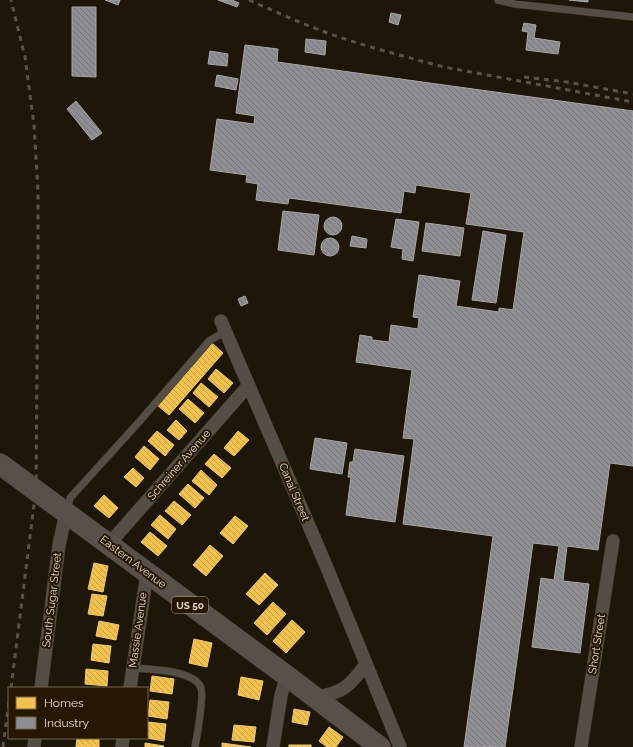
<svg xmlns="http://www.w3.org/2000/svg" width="633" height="747" font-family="Raleway,sans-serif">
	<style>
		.homes { fill: url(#homes-back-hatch); stroke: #eec974 }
		.industry { fill: url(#industry-back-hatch); stroke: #a8a5a4 }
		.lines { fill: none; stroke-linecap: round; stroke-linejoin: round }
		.lane-casing { stroke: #38322a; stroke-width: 8 }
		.street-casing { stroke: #38322a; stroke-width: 14 }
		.primary-casing { stroke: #38322a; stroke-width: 22 }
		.lane { stroke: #544e44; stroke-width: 7 }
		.street { stroke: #544e44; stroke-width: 13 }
		.primary { stroke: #5a5049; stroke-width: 21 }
		.rail { stroke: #585248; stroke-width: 3; stroke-dasharray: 5 5; stroke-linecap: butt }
		.labels { text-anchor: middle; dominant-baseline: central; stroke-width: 4; stroke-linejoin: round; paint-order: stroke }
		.shield { fill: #261800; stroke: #aca190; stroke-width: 1 }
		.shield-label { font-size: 10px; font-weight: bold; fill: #e6dccd }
		.street-label { font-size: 11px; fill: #e6dccd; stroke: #261800 }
	</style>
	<defs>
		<pattern id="homes-back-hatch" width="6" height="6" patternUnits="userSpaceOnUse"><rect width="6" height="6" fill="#f2c14e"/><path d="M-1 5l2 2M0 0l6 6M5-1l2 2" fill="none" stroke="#c7a14a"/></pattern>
		<pattern id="industry-back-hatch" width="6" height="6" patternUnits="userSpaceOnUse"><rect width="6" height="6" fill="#8d8d92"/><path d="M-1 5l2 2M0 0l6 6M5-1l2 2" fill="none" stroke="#777679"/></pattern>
	</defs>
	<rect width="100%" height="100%" fill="#1e1608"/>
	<!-- homes -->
	<g class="homes">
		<polygon points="212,343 223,353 169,415 157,405"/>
		<polygon points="216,369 233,383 224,393 208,379"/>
		<polygon points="201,383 218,397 209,407 193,393"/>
		<polygon points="188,399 204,413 195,423 179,409"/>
		<polygon points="176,420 187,431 179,440 167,430"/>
		<polygon points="157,431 174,445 165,456 148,441"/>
		<polygon points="238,431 249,440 234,456 224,448"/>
		<polygon points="144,446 159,459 150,470 135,457"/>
		<polygon points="214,454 231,468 222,478 205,464"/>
		<polygon points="133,468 144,478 136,487 124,477"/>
		<polygon points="201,470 217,485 209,495 192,481"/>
		<polygon points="188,484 204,498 195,508 179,494"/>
		<polygon points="104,495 118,508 109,518 94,506"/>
		<polygon points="174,501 191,515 182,525 165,511"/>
		<polygon points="160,515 176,529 168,539 151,525"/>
		<polygon points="235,516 248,526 233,544 220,533"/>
		<polygon points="150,532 167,546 158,556 141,542"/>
		<polygon points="210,545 223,556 206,576 193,565"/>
		<polygon points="94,563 108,566 103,592 88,589"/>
		<polygon points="265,573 278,585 259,605 246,594"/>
		<polygon points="92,594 107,596 103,616 88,614"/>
		<polygon points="273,602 286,614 267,635 254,623"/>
		<polygon points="292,620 305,632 286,653 273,641"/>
		<polygon points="99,621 119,625 116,640 96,636"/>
		<polygon points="194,639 212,643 207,667 189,663"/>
		<polygon points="93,644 111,646 109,663 91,660"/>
		<polygon points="86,669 108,671 107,686 85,684"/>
		<polygon points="152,676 174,679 172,694 150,691"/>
		<polygon points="241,677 263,681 259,700 238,695"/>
		<polygon points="150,700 169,702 167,719 148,716"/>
		<polygon points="294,709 310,712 307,725 292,722"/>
		<polygon points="148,722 166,724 164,741 146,738"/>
		<polygon points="234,725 256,727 254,742 232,740"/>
		<polygon points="329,727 343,737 336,747 327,747 319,741"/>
		<polygon points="77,738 99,738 99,747 76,747"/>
		<polygon points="145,743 164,746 163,747 145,747"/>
		<polygon points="222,743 251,747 222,747"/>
		<rect x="289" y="745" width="22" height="2"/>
	</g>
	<!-- industry -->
	<g class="industry">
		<polygon points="105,0 120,0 118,5"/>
		<polygon points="218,0 232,0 239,3 237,7"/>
		<polygon points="569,0 588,0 588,2"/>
		<polygon points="72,7 96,7 96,77 72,76"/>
		<polygon points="391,13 401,15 398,25 389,22"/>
		<polygon points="524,23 536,25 534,38 560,42 558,54 526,50 528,32 522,31"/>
		<polygon points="306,39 326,41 325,55 305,52"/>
		<polygon points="245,45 278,49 277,62 633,111 633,466 610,463 598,550 567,546 563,581 589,584 580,653 532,647 541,578 554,580 559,546 533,543 505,747 464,747 493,536 403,524 414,439 403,438 412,370 356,362 360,335 372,337 372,340 389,342 391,325 418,329 419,318 413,317 419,275 460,281 456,306 499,312 499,308 513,310 524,232 466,224 471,193 416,185 415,193 404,191 401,213 289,198 288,204 256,200 258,184 246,182 247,175 210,170 217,119 254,124 255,116 236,113"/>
		<polygon points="210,51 228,54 227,66 208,64"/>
		<polygon points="217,75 238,79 236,90 215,86"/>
		<polygon points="76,101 102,133 92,140 67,109"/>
		<polygon points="283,211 319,215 314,255 278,250"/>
		<circle cx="333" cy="226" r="9"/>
		<polygon points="396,219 419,222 413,261 402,259 403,249 391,247"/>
		<polygon points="426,223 464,228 460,256 422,251"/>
		<polygon points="483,231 506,235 496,303 472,300"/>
		<polygon points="352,236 367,239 366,248 350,246"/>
		<circle cx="330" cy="247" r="9"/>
		<polygon points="245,296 248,303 241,306 238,299"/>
		<polygon points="315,438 347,443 342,474 310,469"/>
		<polygon points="355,449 404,456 395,522 346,515 351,477 348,477 350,462 353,462"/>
	</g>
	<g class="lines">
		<!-- lane casing -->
		<g class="lane-casing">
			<g id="lane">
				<polyline points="498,0 515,4 633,17"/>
				<polyline points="67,510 70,498 139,422 209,341 226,331"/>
				<path d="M 133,668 C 149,669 195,670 201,688 C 204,697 197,736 195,747"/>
			</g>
		</g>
		<!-- street casing -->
		<g class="street-casing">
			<g id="street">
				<polyline points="221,321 325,563 400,747"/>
				<polyline points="109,544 248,386"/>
				<polyline points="41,688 59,545 66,513"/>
				<polyline points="130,688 147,573"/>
				<path d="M 316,697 C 343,693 350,686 366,664"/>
				<polyline points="34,747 35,738"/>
				<polyline points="122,747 123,738"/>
				<polyline points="273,747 281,695 287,676"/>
				<polyline points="581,747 613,541"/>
			</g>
		</g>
		<!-- primary casing -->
		<g class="primary-casing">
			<polyline id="primary" points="0,464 287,676 380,747"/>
		</g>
		<!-- lane -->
		<use href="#lane" class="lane"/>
		<!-- street -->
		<use href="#street" class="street"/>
		<!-- primary -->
		<use href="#primary" class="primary"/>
		<!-- rail -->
		<g class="rail">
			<path d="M 249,0 C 276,12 303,24 330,34 C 368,47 406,57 444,67 L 633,102"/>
			<polyline points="524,77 567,82 633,94"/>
			<polyline points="11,688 36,489 38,254 38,191 34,125 25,57 11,0"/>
			<polyline points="3,747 9,702"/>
		</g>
	</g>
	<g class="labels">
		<!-- shield labels -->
		<rect class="shield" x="172" y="597" width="36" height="16" rx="3"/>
		<g class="shield-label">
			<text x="190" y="605">US 50</text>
		</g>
		<!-- street labels -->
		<g class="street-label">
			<text transform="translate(179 465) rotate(-49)">Schreiner Avenue</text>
			<text transform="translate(294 492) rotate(67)">Canal Street</text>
			<text transform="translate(133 562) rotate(37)">Eastern Avenue</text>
			<text transform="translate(52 600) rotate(-83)">South Sugar Street</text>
			<text transform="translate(138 630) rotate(-82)">Massie Avenue</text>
			<text transform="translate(597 644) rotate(-81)">Short Street</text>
		</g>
	</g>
	<!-- legend -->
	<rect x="8" y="687" width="140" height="52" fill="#261800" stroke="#736652"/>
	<rect x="16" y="697" width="20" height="12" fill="#f2c14e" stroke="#736652"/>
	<text x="44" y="707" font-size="12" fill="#e6dccd">Homes</text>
	<rect x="16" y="717" width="20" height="12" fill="#8d8d92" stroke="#736652"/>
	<text x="44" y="727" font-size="12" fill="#e6dccd">Industry</text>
</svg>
